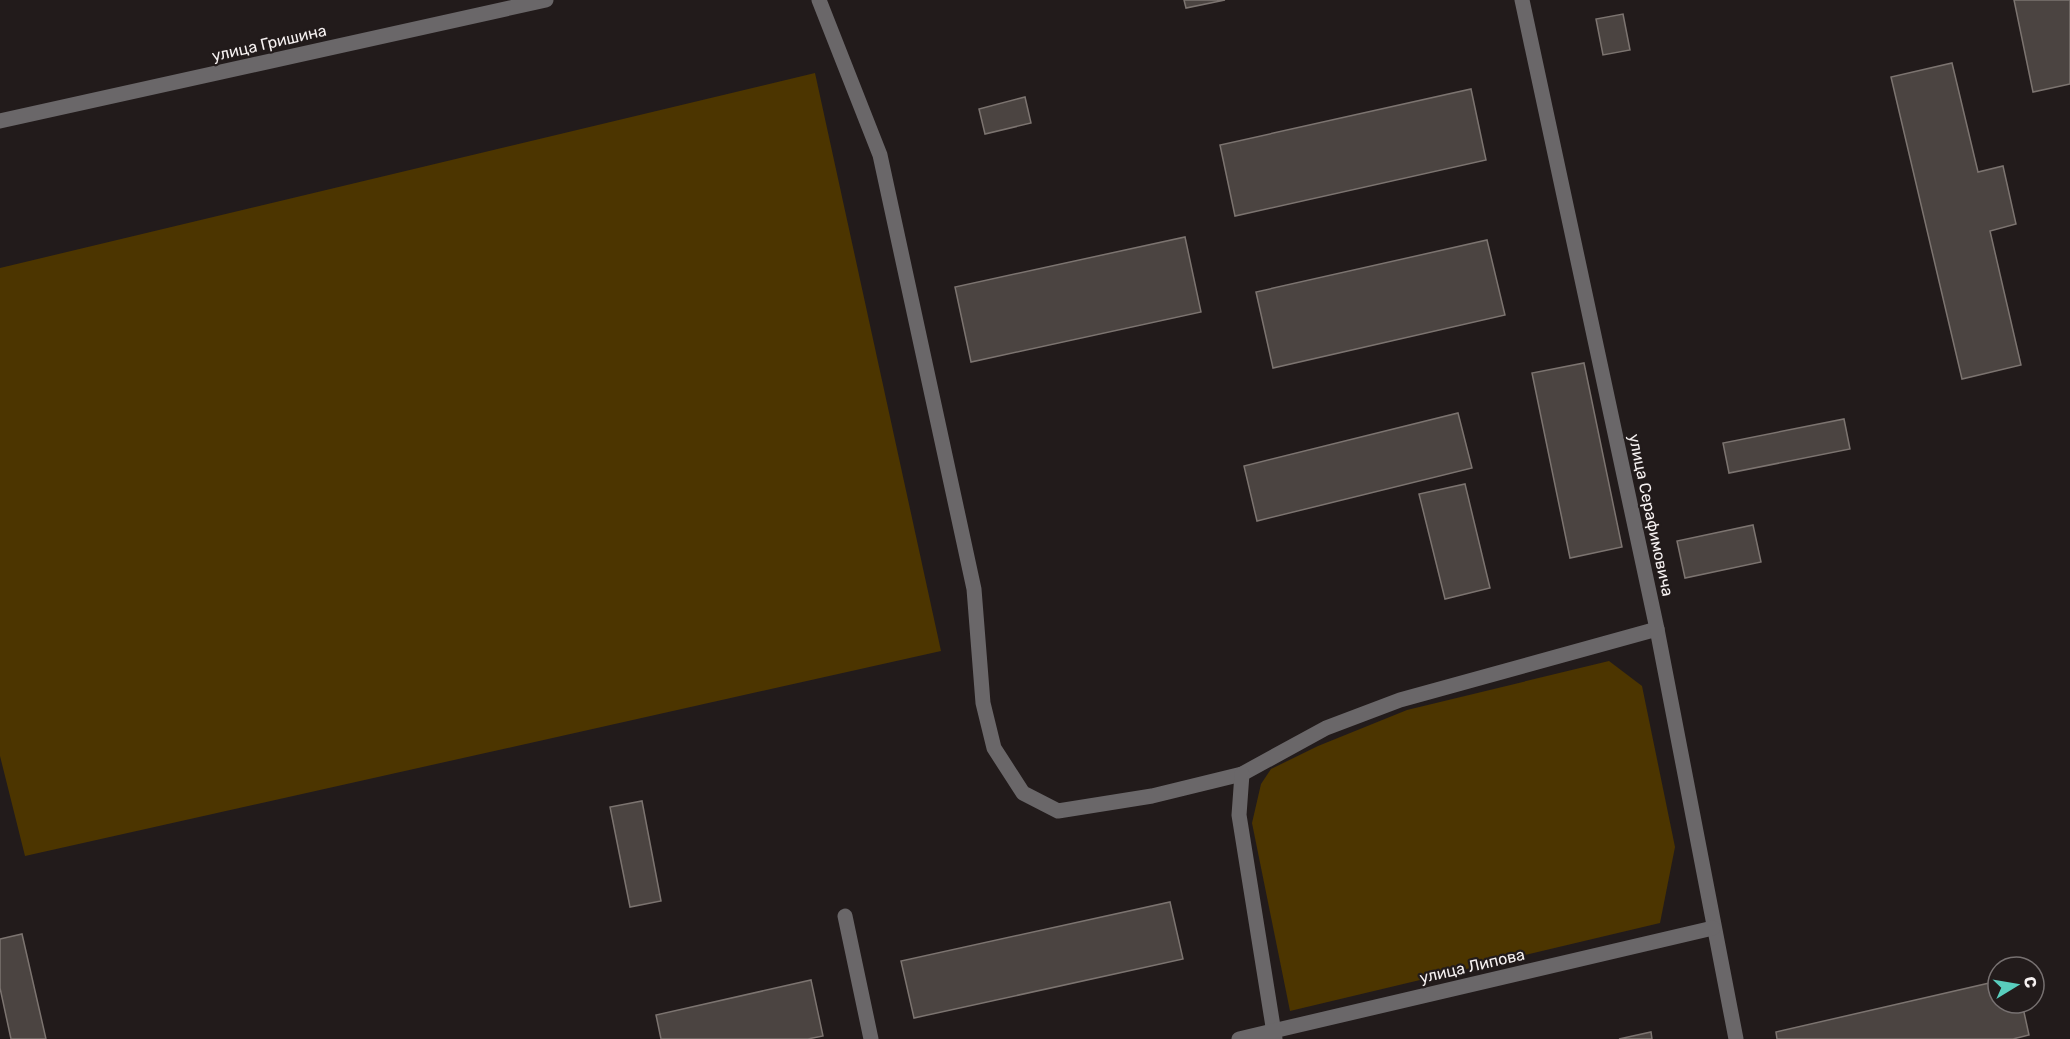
<svg xmlns="http://www.w3.org/2000/svg" width="2070" height="1039" font-family="Rubik,sans-serif">
	<style>
		.green { fill: #4c3500 }
		.building { fill: #4b4441; stroke: #7c7470; stroke-width: 1.5 }
		.lines { fill: none; stroke-linecap: round; stroke-linejoin: round }
		.service { stroke: #6a6769; stroke-width: 15 }
		.minor { stroke: #6a6769; stroke-width: 15 }
		.labels { text-anchor: middle; dominant-baseline: central; stroke-width: 4.5; stroke-linejoin: round; paint-order: stroke }
		.street-label { font-size: 16px; fill: #f6f1f1; stroke: #221b1b }
	</style>
	<rect width="100%" height="100%" fill="#221b1b"/>
	<!-- green -->
	<g class="green">
		<polygon points="815,73 941,651 25,856 0,756 0,268"/>
		<polygon points="1609,661 1642,686 1675,847 1660,923 1290,1011 1252,823 1261,784 1271,769 1318,746 1407,710"/>
	</g>
	<!-- building -->
	<g class="building">
		<polygon points="1184,0 1225,0 1186,8"/>
		<polygon points="2014,0 2070,0 2070,84 2033,92"/>
		<polygon points="1623,14 1630,50 1603,55 1596,19"/>
		<polygon points="1952,63 1978,172 2003,166 2016,224 1990,231 2021,365 1962,379 1891,77"/>
		<polygon points="1471,89 1486,160 1235,216 1220,145"/>
		<polygon points="1025,97 1031,123 985,134 979,109"/>
		<polygon points="1185,237 1201,312 971,362 955,287"/>
		<polygon points="1487,240 1505,315 1273,368 1256,292"/>
		<polygon points="1584,363 1622,547 1570,558 1532,373"/>
		<polygon points="1458,413 1472,468 1257,521 1244,466"/>
		<polygon points="1844,419 1850,449 1729,473 1723,443"/>
		<polygon points="1465,484 1490,588 1445,599 1419,494"/>
		<polygon points="1753,525 1761,562 1685,578 1677,541"/>
		<polygon points="642,801 661,901 630,907 610,807"/>
		<polygon points="1170,902 1183,959 914,1018 901,961"/>
		<polygon points="22,934 46,1039 11,1039 0,988 0,939"/>
		<polygon points="811,980 823,1036 808,1039 661,1039 656,1015"/>
		<polygon points="1998,981 1998,1003 2022,1003 2029,1035 2013,1039 1777,1039 1776,1032"/>
		<polygon points="1651,1032 1652,1039 1619,1039"/>
	</g>
	<g class="lines">
		<!-- service -->
		<polyline class="service" points="845,916 871,1039"/>
		<!-- minor -->
		<g class="minor">
			<polyline points="819,0 880,155 974,589 983,703 994,748 1023,793 1058,811 1152,796 1242,774 1326,728 1400,700 1657,629"/>
			<polyline points="1522,0 1657,629 1736,1039"/>
			<polyline points="0,121 546,0"/>
			<polyline points="1242,774 1239,815 1275,1039"/>
			<polyline points="1239,1039 1713,928"/>
		</g>
	</g>
	<g class="labels">
		<!-- street labels -->
		<g class="street-label">
			<text transform="translate(269 43) rotate(-13)">улица Гришина</text>
			<text transform="translate(1651 515) rotate(78)">улица Серафимовича</text>
			<text transform="translate(1472 966) rotate(-13)">улица Липова</text>
		</g>
	</g>
	<!-- north arrow -->
	<g transform="translate(2016 985) rotate(79)"><circle r="28" fill="#221b1b" stroke="#777171" stroke-width="1.5"/>
	<path d="M0-4.5L10 22L0 15L-10 22Z" fill="#59cebe"/>
	<text y="-9" font-size="16" font-weight="bold" text-anchor="middle" fill="#f6f1f1">С</text>
	</g>
</svg>
